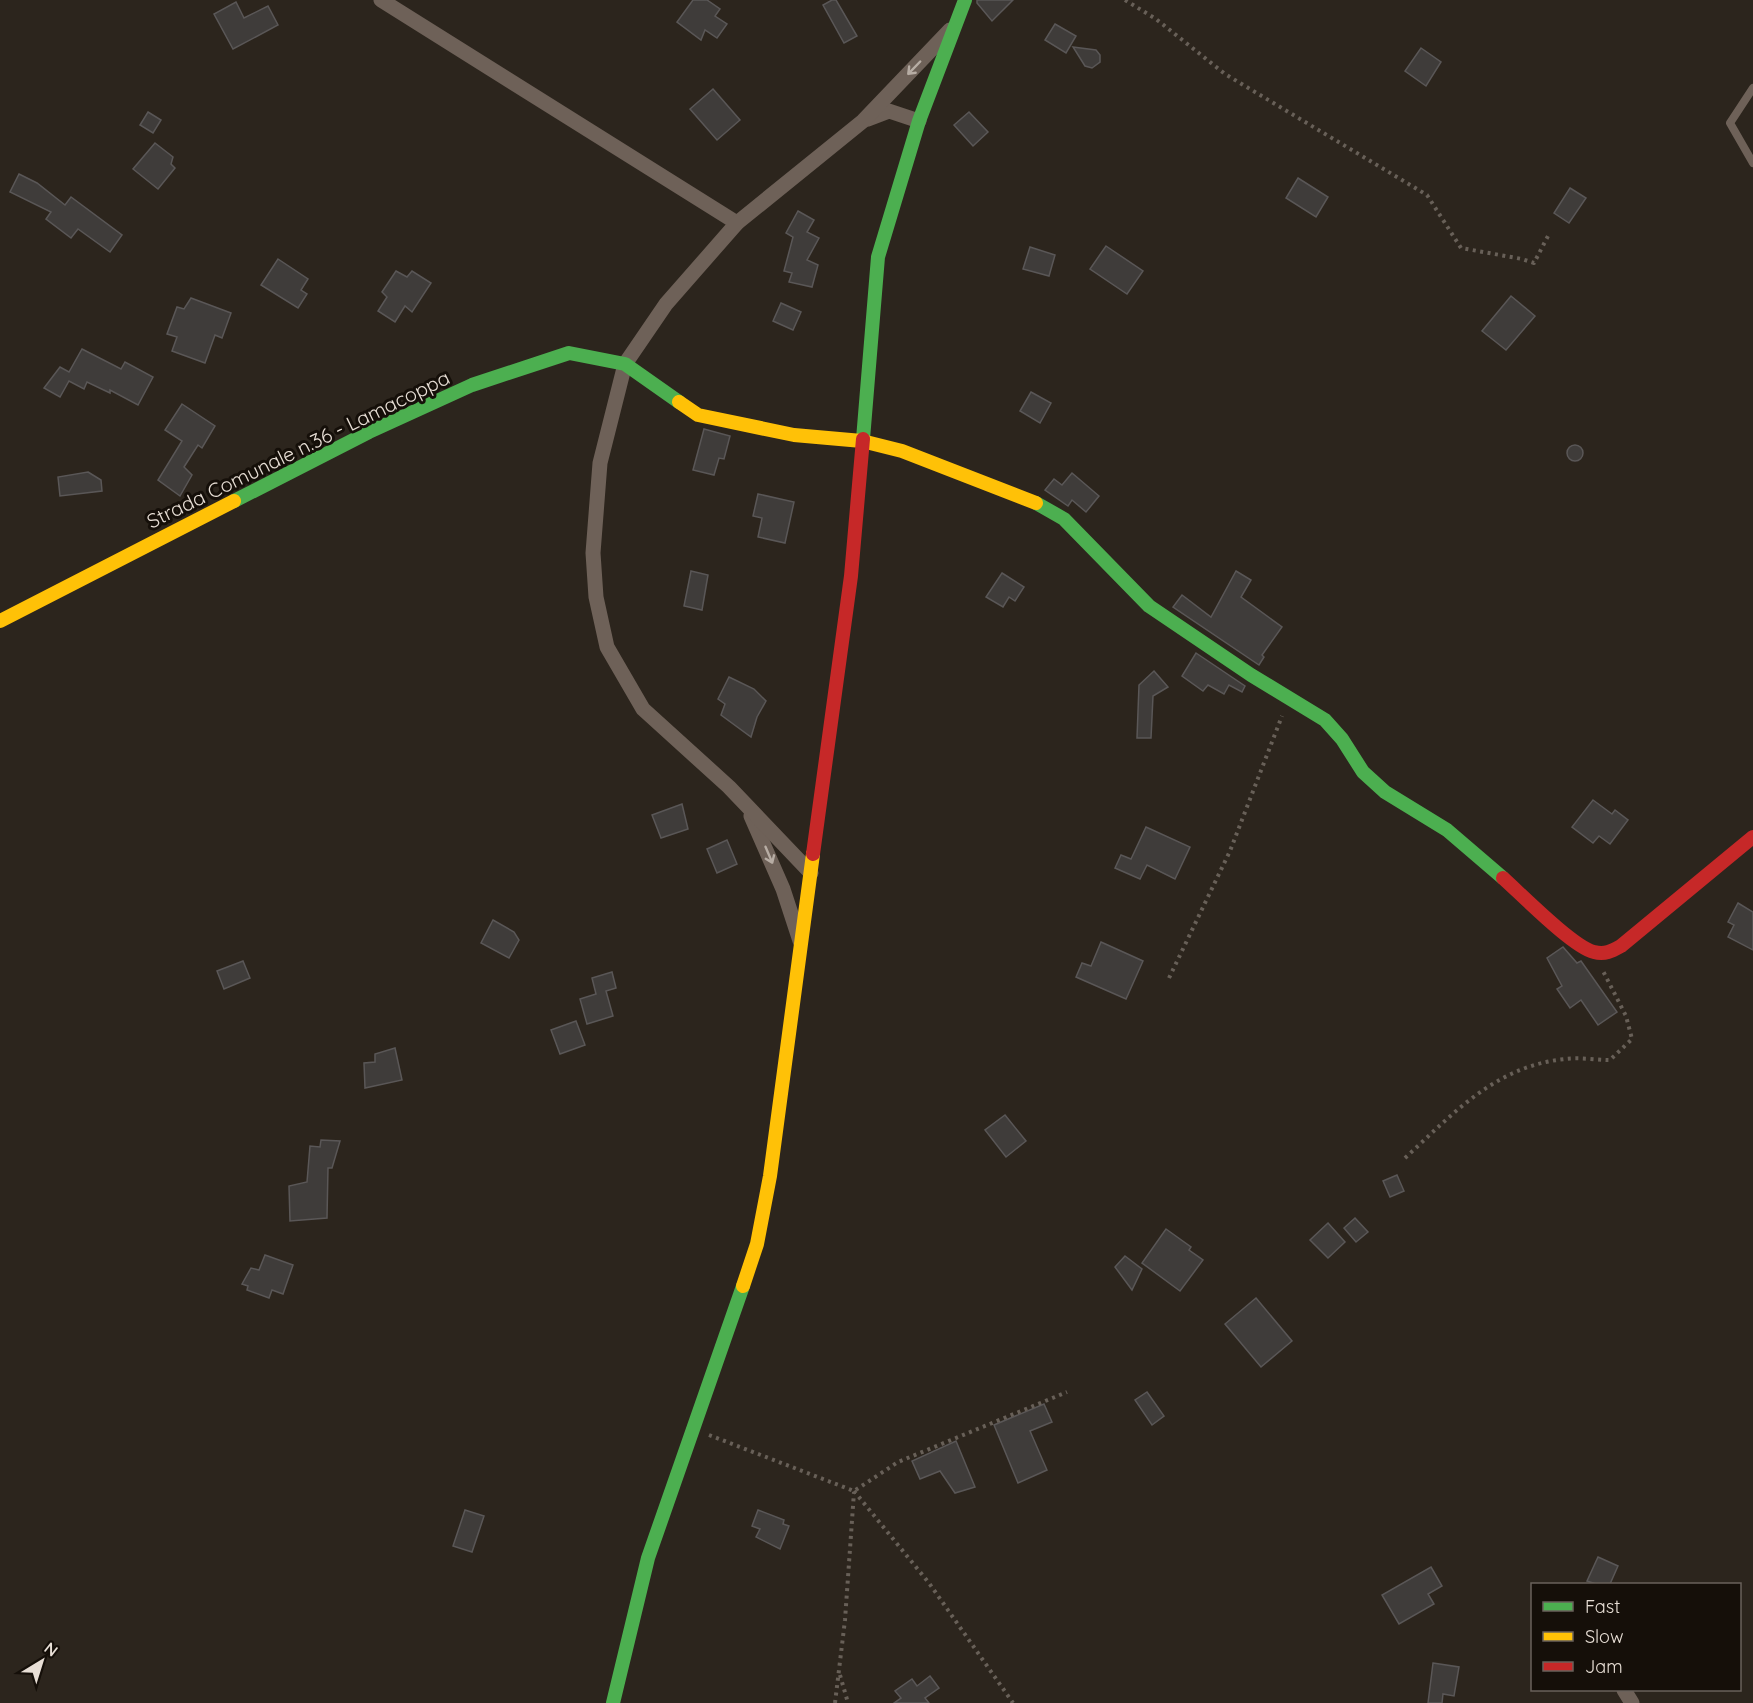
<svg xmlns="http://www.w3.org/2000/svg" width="1753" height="1703" font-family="Quicksand,sans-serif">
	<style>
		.building { fill: #3f3c3a; stroke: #5a5757; stroke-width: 1.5 }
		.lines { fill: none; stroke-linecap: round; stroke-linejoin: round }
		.path { stroke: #686058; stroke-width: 4; stroke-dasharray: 3 4.5; stroke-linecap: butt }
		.lane { stroke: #6e6158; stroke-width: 8 }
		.street { stroke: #6e6158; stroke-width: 15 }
		.fast { stroke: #4caf50; stroke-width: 14 }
		.slow { stroke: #ffc107; stroke-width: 14 }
		.jam { stroke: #c62828; stroke-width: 14 }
		.oneway { stroke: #b7ada4 }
		.labels { text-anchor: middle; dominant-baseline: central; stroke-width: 6; stroke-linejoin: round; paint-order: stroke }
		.street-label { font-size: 20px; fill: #e8dfd6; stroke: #150f09 }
	</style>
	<rect width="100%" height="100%" fill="#2c251d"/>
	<!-- building -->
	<g class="building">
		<polygon points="693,0 707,0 720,9 715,16 727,24 717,38 705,30 701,40 677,22"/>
		<polygon points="832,0 836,0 857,36 844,43 823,5"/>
		<polygon points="977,0 1013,0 992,21 977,3"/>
		<polygon points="236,2 244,18 268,6 278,25 233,49 214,14"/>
		<polygon points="1055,24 1076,36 1066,53 1045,40"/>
		<polygon points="1073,47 1096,50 1100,55 1100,62 1092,68 1085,66"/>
		<polygon points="1421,48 1441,62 1426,86 1405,71"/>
		<polygon points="713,89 740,120 717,140 690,109"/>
		<polygon points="148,112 161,120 153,133 140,125"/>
		<polygon points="969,112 988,132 973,146 954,125"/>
		<polygon points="155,143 173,157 171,164 175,168 158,189 133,169"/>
		<polygon points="19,174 37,183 65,205 71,197 122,235 110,252 78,229 71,238 46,219 51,212 10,192"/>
		<polygon points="1298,178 1328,197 1316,217 1286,198"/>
		<polygon points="1570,188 1586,198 1569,223 1554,213"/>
		<polygon points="798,211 814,220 807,232 819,238 807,260 818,265 812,287 789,282 792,273 784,271 793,237 786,233"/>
		<polygon points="1106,246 1143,271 1127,294 1090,269"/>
		<polygon points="1030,247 1055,255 1049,276 1023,269"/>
		<polygon points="278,259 308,279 301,290 307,294 298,308 261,285"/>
		<polygon points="396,271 407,277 412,271 431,283 412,312 405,306 395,322 378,311 387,297 382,292"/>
		<polygon points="1511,296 1535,316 1506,350 1482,331"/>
		<polygon points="191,298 231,313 222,338 215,335 205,363 172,351 177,337 167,334 177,307 184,309"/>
		<polygon points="781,303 801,312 793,330 773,321"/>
		<polygon points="82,349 121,369 125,362 153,377 138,405 110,390 110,393 87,382 84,389 69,381 60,397 44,388 60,367 69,372"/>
		<polygon points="1031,392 1051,403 1040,423 1020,411"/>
		<polygon points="182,404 215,426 202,448 198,445 184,467 192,475 180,496 158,480 182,441 165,430"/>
		<polygon points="704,429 730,436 724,459 719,458 714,475 693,470"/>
		<circle cx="1575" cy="453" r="8"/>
		<polygon points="88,472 101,480 102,491 60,496 58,477"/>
		<polygon points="1072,473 1099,496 1086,512 1072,500 1068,506 1045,490 1054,479 1062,485"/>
		<polygon points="758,494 794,502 785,543 758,537 762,518 753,516"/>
		<polygon points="691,571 708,575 702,610 684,606"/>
		<polygon points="1236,571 1251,580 1241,597 1282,627 1262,655 1264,657 1259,665 1173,607 1182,595 1211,617"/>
		<polygon points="1002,573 1024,587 1015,601 1009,597 1003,607 986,597"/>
		<polygon points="1196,653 1245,686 1242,692 1229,685 1224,694 1208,685 1203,691 1182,676"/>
		<polygon points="1154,671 1168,687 1153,696 1151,738 1137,738 1139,685"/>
		<polygon points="729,677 754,689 766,701 757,717 751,737 721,715 725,704 718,699"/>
		<polygon points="1593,800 1612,814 1615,810 1628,820 1610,844 1599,836 1593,843 1572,827"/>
		<polygon points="682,804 688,829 661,838 652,815"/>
		<polygon points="1146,827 1190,847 1175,879 1147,865 1140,879 1115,868 1121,855 1131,859"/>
		<polygon points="727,840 737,864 717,873 707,849"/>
		<polygon points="1738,903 1753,912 1753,950 1728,937 1734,925 1728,922"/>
		<polygon points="493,920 514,932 519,940 509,958 481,943"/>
		<polygon points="1101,942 1143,961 1126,999 1076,977 1082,963 1091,966"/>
		<polygon points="1563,947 1577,963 1581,961 1617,1012 1598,1025 1581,1000 1570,1008 1557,989 1562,986 1547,958"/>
		<polygon points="243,961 250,978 224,989 217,971"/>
		<polygon points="612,972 616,988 606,991 613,1016 587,1024 580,999 596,994 592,978"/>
		<polygon points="576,1021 585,1045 560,1054 551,1030"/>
		<polygon points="395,1048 402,1080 365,1088 364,1063 375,1062 375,1054"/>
		<polygon points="1005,1115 1026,1141 1006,1157 985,1130"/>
		<polygon points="321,1140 340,1141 332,1168 328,1168 327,1218 290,1221 289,1186 307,1182 310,1146 320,1147"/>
		<polygon points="1397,1175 1404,1191 1390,1197 1383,1181"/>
		<polygon points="1355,1218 1368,1232 1356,1242 1344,1228"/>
		<polygon points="1328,1223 1345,1242 1328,1258 1310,1240"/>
		<polygon points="1166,1229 1191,1247 1189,1250 1203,1260 1180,1291 1142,1263"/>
		<polygon points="265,1255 293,1265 283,1294 272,1290 269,1298 247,1290 248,1286 242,1284 251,1268 259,1270"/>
		<polygon points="1125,1256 1142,1269 1132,1290 1115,1267"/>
		<polygon points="1256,1298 1292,1341 1261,1367 1225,1324"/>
		<polygon points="1147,1392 1164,1416 1152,1425 1135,1400"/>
		<polygon points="1044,1404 1052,1422 1030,1431 1047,1470 1018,1483 994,1425"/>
		<polygon points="956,1441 975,1487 955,1493 940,1471 920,1479 912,1461"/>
		<polygon points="465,1510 484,1516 472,1552 453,1546"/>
		<polygon points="758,1510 784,1520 783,1524 789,1526 780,1549 756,1537 760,1529 752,1526"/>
		<polygon points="1598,1557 1618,1566 1610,1584 1596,1584 1587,1581"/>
		<polygon points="1431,1567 1442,1586 1428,1594 1434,1604 1399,1624 1382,1595"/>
		<polygon points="1433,1663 1459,1667 1454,1696 1443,1694 1442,1703 1428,1703"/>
		<polygon points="930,1676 939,1688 925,1698 929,1703 894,1703 901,1698 895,1691 912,1679 917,1686"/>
	</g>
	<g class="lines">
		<!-- path -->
		<g class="path">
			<polyline points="1125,0 1156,19 1225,74 1427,195 1461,248 1522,259 1534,263 1549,234"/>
			<polyline points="1169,978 1230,851 1282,716"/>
			<path d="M 1405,1158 C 1453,1114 1495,1066 1565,1059 C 1579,1057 1596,1060 1610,1060 L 1632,1039 L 1626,1016 L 1603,971"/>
			<polyline points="709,1435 854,1491 898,1462 1067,1392"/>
			<polyline points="854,1491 929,1583 1013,1703"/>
			<polyline points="840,1675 848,1703"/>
			<polyline points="835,1703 845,1620 854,1492"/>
		</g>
		<!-- lane -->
		<polyline class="lane" points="1753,88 1730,123 1753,163"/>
		<!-- street -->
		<g class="street">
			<polyline points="381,0 737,223"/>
			<polyline points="868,119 889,111 919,121"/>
			<polyline points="751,816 783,889 800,941"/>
			<polyline points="811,873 729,787 643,709 607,647 596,597 593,553 600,463 625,364 666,304 737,223 863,121 950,30"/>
			<polyline points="1624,1690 1632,1703"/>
		</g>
		<!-- fast -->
		<g class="fast">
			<polyline points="863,439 878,257 919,121 965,0"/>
			<polyline points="234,501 369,432 472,385 569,353 625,364 679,402"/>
			<polyline points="1036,503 1064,519 1149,606 1251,675 1325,720 1342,739 1363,772 1385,792 1447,830 1503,878"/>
			<polyline points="613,1703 648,1558 743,1286"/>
		</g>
		<!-- slow -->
		<g class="slow">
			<polyline points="679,402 698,415 794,435 862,441 902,451 1036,503"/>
			<polyline points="0,621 234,501"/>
			<polyline points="743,1286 757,1244 770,1176 813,854"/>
		</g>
		<!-- jam -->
		<g class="jam">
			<polyline points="813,854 851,576 863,439"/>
			<path d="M 1503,878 C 1522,895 1573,947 1594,952 C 1605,955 1612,951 1621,946 L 1753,837"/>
		</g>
	</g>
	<!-- one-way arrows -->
	<defs><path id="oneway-shaft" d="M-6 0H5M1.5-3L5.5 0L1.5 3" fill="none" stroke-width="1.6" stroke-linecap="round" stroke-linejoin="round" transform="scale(1.5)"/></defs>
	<g class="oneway">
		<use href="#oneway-shaft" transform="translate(914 68) rotate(134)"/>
		<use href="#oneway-shaft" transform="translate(769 855) rotate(67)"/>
	</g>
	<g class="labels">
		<!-- street labels -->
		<g class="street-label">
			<text transform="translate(298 449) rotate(-26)">Strada Comunale n.36 - Lamacoppa</text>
		</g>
	</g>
	<!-- legend -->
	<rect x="1531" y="1583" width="210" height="108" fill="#150f09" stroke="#69625b" stroke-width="1.5"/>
	<rect x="1543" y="1602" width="30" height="9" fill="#4caf50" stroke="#69625b" stroke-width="1.5"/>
	<text x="1585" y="1613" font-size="18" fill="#e8dfd6">Fast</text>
	<rect x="1543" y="1632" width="30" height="9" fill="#ffc107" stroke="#69625b" stroke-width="1.5"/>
	<text x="1585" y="1643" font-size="18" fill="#e8dfd6">Slow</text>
	<rect x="1543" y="1662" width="30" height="9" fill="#c62828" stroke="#69625b" stroke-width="1.5"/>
	<text x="1585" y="1673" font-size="18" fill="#e8dfd6">Jam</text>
	<!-- north arrow -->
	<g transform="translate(42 1661) rotate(38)" stroke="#150f09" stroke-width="4.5" paint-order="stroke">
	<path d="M0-4.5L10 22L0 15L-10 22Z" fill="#e8dfd6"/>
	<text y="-9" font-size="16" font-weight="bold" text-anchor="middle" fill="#e8dfd6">N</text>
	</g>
</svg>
